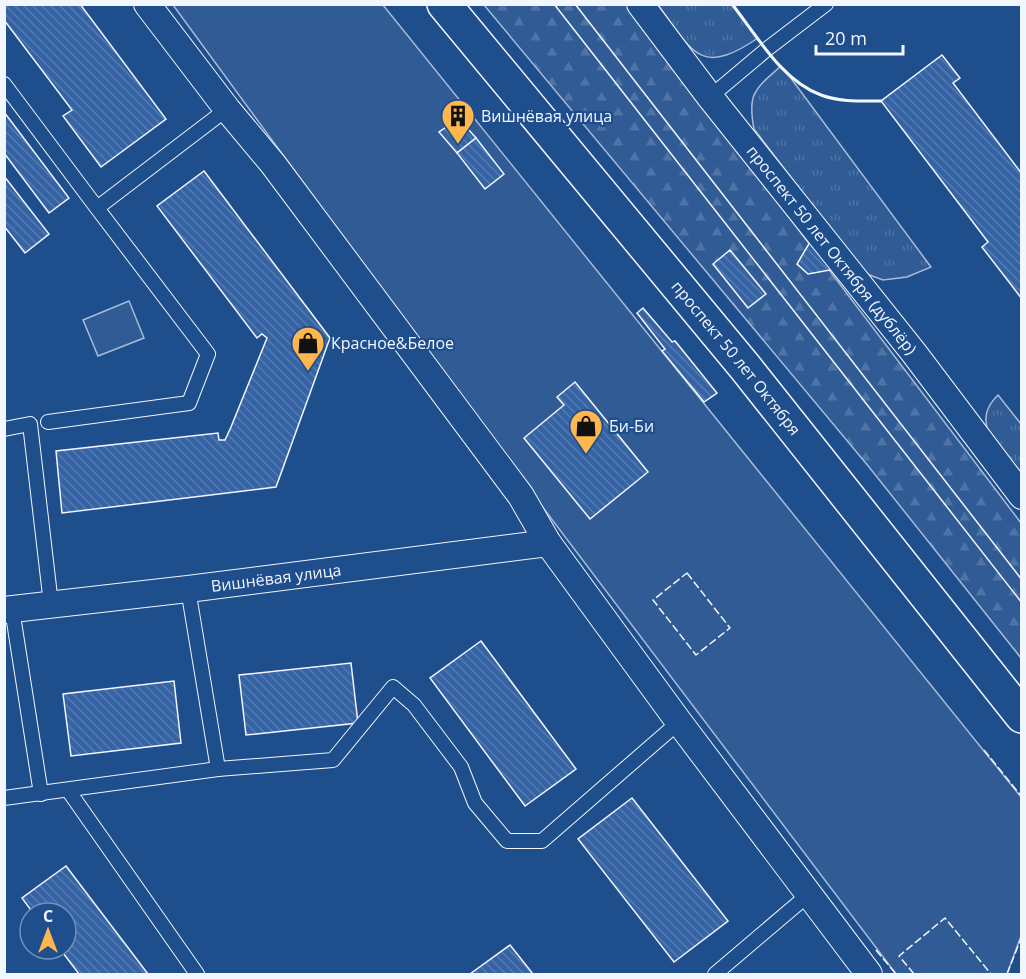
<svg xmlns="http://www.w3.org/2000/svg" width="1026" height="979" font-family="'Open Sans',sans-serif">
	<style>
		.grass { fill: url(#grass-tufts); stroke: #a8bbd7; stroke-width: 1.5 }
		.forest { fill: url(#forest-firs); stroke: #a8bbd7; stroke-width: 1.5 }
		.built { fill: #305b95; stroke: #a8bbd7; stroke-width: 1.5 }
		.building { fill: url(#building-back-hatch); stroke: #f2f6ff; stroke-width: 1.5 }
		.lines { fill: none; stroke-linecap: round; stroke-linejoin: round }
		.lane-casing { stroke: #f2f6ff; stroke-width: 16 }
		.street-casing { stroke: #f2f6ff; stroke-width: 28 }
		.primary-casing { stroke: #f2f6ff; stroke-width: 36 }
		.lane { stroke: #1f4e8c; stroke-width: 14 }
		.street { stroke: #1f4e8c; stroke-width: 26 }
		.primary { stroke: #1f4e8c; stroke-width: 33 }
		.tram { stroke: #f2f6ff; stroke-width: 1.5 }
		.fence { stroke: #f2f6ff; stroke-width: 1.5; stroke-dasharray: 8 3; stroke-linecap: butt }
		.wall { stroke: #f2f6ff; stroke-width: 3 }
		.labels { text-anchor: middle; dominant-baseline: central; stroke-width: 4.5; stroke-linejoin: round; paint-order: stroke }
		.poi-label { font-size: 16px; fill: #f2f6ff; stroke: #1f4e8c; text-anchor: start }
		.street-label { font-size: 16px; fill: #f2f6ff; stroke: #1f4e8c }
	</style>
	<defs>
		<pattern id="grass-tufts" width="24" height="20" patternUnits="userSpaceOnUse" patternTransform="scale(1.5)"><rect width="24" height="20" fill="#305b95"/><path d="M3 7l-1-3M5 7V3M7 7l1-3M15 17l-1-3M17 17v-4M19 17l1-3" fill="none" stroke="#4e73a5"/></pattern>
		<pattern id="forest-firs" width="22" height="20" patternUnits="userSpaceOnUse" patternTransform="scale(1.5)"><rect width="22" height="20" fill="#305b95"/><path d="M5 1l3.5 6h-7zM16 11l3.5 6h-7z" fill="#4e73a5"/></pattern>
		<pattern id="building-back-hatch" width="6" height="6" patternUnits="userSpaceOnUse" patternTransform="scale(1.5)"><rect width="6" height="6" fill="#3563a3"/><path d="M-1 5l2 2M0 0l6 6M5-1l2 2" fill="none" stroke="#537ab1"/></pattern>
	</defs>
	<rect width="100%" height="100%" fill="#1f4e8c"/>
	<!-- grass -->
	<g class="grass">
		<path d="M 658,5 L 732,5 L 758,38 C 699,78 693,51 658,5 Z"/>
		<path d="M 781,66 L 790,77 L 931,267 L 907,277 L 883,280 L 864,273 L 754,129 C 747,93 755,89 781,66 Z"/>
		<path d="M 998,395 L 1021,424 L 1021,478 L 988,432 C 983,416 987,406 998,395 Z"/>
	</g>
	<!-- forest -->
	<polygon class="forest" points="484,5 628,5 1021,523 1021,658 869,467"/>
	<!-- built -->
	<g class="built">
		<polygon points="173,5 383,5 1021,797 1021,936 1007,974 896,974 485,431"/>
		<polygon points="129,301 144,338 98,356 83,320"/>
	</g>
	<!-- building -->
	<g class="building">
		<polygon points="4,4 80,4 166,119 101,167 63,116 72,110 4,20"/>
		<polygon points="942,55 960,78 953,83 1022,174 1022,299 982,247 988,242 881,101"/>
		<polygon points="4,112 69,198 49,213 4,153"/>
		<polygon points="459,125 469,130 476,138 457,153 439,132 448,126"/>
		<polygon points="476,138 504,174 485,189 457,153"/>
		<polygon points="204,171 330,338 276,487 62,513 56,451 218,433 219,440 225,440 231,427 267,338 262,334 257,338 157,206"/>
		<polygon points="4,176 49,234 25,253 4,226"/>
		<polygon points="813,237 841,268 808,274 797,264"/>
		<polygon points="730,250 766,294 748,308 713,264"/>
		<polygon points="643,308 672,342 675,341 717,393 704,402 662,351 665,349 637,313"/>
		<polygon points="575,382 648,472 590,519 524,438 564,405 557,397"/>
		<polygon points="481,641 576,769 525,806 430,678"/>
		<polygon points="351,663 358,723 246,735 239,675"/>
		<polygon points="174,681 181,743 71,756 63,694"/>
		<polygon points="632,798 728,921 674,962 578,839"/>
		<polygon points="66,866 148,974 79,974 60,949 66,949 66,913 33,913 22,898"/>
		<polygon points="510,945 533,974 470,974"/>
	</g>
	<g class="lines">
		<!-- lane casing -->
		<g class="lane-casing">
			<g id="lane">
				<polyline points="4,84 97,208"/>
				<polyline points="710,97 767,49 826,4"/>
				<polyline points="48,422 189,403 208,354 97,208 227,109"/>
				<polyline points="4,429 30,424 51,604"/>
				<polyline points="188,589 218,769"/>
				<polyline points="12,609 41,794"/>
				<polyline points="68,790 197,974"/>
				<polyline points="4,798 218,769 333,760 393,687 414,705 461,767 475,803 507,841 542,841 679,722"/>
				<polyline points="715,974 808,895"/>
			</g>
		</g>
		<!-- street casing -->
		<g class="street-casing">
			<g id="street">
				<polyline points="147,4 227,109 273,164 521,496 548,543 679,722 869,974"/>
				<path id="s1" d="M 640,4 L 710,97 L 914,353 L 1022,496"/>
				<path id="s2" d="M 4,610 L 188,589 L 548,543"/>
			</g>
		</g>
		<!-- primary casing -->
		<g class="primary-casing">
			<g id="primary">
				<path id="s3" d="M 444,4 L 745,367 L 1022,716"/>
			</g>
		</g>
		<!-- lane -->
		<use href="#lane" class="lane"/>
		<!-- street -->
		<use href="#street" class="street"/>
		<!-- primary -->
		<use href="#primary" class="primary"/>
		<!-- tram -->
		<g class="tram">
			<polyline points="554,4 1022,603"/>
			<polyline points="575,4 1022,580"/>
		</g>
		<!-- fence -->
		<g class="fence">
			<polygon points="687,573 730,628 696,655 653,600"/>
			<polyline points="984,750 1022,797"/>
			<polyline points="876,950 896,974"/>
			<polyline points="914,974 899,956 945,918 991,974"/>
			<polyline points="1007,974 1022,936"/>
		</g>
		<!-- wall -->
		<path class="wall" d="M 732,4 C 757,36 782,81 821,95 C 839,102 862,101 881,101"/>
	</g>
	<!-- icons -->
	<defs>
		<g id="building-pin" transform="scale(1.725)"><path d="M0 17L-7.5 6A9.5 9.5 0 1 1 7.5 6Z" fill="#ffb74d" stroke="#1f4e8c"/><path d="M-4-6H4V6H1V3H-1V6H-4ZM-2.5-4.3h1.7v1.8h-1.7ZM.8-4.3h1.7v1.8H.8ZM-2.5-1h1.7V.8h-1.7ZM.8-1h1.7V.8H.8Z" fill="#111"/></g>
		<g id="shop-pin" transform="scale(1.725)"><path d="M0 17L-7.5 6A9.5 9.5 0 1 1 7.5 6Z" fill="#ffb74d" stroke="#1f4e8c"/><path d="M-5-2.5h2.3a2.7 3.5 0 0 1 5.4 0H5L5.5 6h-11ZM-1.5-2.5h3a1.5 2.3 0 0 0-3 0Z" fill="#111"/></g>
	</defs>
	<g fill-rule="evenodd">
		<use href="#building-pin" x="458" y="116"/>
		<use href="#shop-pin" x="308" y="343"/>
		<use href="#shop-pin" x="586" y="426"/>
	</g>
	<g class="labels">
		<!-- poi labels -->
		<g class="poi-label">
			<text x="481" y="116">Вишнёвая улица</text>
			<text x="331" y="343">Красное&amp;Белое</text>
			<text x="609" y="426">Би-Би</text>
		</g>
		<!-- street labels -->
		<g class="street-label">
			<text stroke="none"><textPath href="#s1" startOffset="312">проспект 50 лет Октября (дублёр)</textPath></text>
			<text stroke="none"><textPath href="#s3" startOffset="459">проспект 50 лет Октября</textPath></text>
			<text stroke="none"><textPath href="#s2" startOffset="274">Вишнёвая улица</textPath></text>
		</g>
	</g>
	<!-- border -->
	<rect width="1026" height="979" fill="none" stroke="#f2f6ff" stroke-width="12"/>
	<!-- north arrow -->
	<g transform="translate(48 931)"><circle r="28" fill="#1f4e8c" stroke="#7391ba" stroke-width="1.5"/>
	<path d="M0-4.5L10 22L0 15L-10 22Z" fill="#ffb74d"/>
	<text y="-9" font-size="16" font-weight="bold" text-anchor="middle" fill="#f2f6ff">С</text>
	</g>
	<!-- scale -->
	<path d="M816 45v9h87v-9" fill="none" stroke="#f2f6ff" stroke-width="3"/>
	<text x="825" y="45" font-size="18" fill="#f2f6ff" stroke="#1f4e8c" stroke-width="4.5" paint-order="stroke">20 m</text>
</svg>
